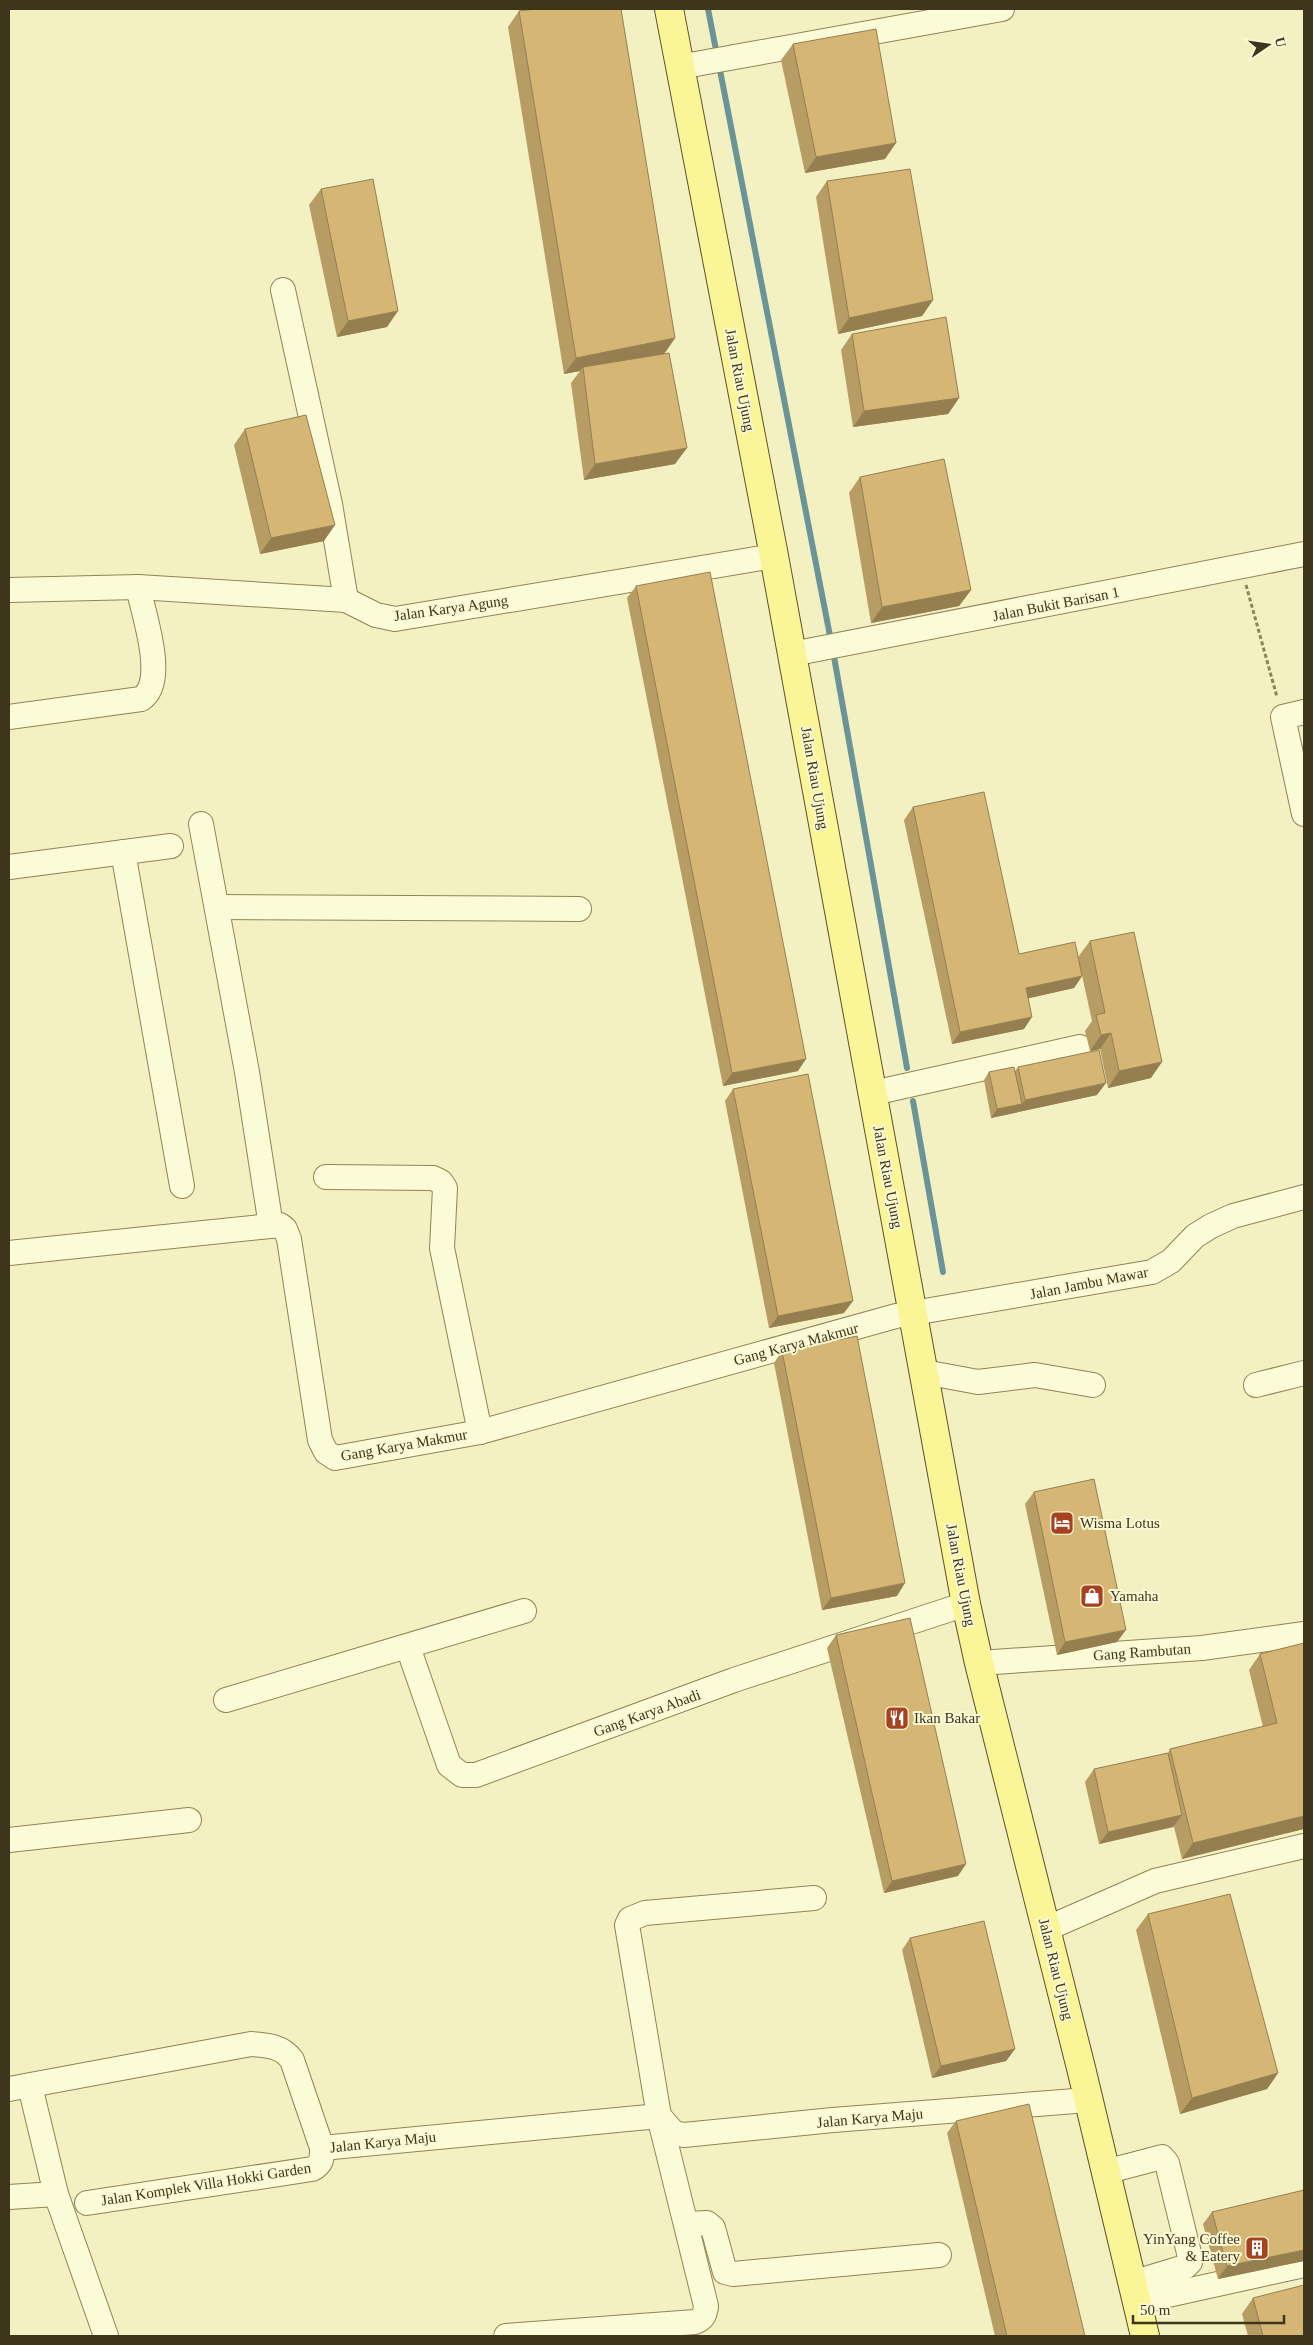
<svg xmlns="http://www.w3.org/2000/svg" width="1313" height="2345" font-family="Georgia,serif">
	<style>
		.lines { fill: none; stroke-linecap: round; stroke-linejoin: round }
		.stream { stroke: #6a9495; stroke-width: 6 }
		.minor-casing { stroke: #8f8457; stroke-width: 26 }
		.major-casing { stroke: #5d4f2c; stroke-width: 30 }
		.path { stroke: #8f8457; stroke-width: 3; stroke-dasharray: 4 2.5; stroke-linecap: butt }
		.minor { stroke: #fcfbd7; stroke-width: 24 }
		.major { stroke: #faf596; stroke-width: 28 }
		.wall { fill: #b79d64 }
		.shaded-wall { fill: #957f51 }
		.building { fill: #d5b674; stroke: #957f51 }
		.labels { text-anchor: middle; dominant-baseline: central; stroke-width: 4; stroke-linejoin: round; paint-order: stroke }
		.street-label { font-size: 15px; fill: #3e351d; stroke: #f9f8d3 }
		.poi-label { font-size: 15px; fill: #3e351d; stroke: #f9f8d3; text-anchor: start }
	</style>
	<rect width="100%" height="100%" fill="#f3f1c2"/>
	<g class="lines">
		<!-- stream -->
		<g class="stream">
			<polyline points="708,9 717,55"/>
			<polyline points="719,65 831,641"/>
			<polyline points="833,651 907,1068"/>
			<polyline points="913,1101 943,1272"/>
		</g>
		<!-- minor casing -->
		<g class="minor-casing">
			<g id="minor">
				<polyline points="679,67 1002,9"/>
				<polyline points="283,290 330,504 346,600"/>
				<polyline points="9,590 138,587 346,600 376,615 395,619 774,556"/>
				<polyline points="792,654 1304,554"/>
				<polyline points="1304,712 1283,717 1304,814"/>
				<path d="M 9,717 L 141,699 C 168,682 143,613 138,587"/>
				<polyline points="201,824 247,1072 271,1226"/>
				<polyline points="123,852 182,1186"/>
				<polyline points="9,867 171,846"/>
				<polyline points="217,907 579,909"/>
				<polyline points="873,1093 1080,1047"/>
				<polyline points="326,1177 433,1178 441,1182 445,1188 442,1248 480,1432"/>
				<polyline points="9,1253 280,1225 285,1229 289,1239 320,1440 326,1452 335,1458 480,1432 896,1316 1152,1272 1171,1261 1195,1236 1211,1226 1233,1216 1304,1197"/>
				<polyline points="924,1372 978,1382 1035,1375 1093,1385"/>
				<polyline points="1256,1385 1304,1373"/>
				<polyline points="408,1647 449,1765 462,1775 476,1775 734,1680 966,1604"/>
				<polyline points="979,1663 1202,1648 1304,1634"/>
				<polyline points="226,1700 524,1611"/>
				<polyline points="9,1840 189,1820"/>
				<polyline points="814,1898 645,1913 630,1919 627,1925 659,2116 674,2133 684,2135 833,2120 1088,2100"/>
				<polyline points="1046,1929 1155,1881 1304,1846"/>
				<polyline points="30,2086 56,2194 106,2336"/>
				<path d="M 9,2089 L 251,2044 C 267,2045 282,2046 292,2060 L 322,2148 L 659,2116 L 706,2306 C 705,2315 703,2319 695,2322 L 506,2336"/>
				<polyline points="1105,2172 1162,2157 1167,2163 1189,2253 1190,2262 1185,2267 1132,2283"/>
				<polyline points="9,2197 56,2194"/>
				<path d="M 87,2203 L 312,2169 C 322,2164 322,2159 322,2148"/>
				<polyline points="687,2224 707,2223 713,2228 725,2272 733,2274 939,2255"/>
				<polyline points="1136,2302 1304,2265"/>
			</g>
		</g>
		<!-- major casing -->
		<g class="major-casing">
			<polyline id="major" points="669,9 774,556 966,1604 979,1663 1081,2068 1145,2336"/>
		</g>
		<!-- path -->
		<polyline class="path" points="1246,585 1277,697"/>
		<!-- minor -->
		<use href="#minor" class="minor"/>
		<!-- major -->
		<use href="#major" class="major"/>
	</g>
	<!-- wall -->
	<g class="wall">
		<polygon points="519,11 675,338 664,354 675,464 584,480 571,383 580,371 564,374 508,27"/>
		<polygon points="793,44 885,159 805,173 781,60"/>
		<polygon points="827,181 933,300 922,316 838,334 816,197"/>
		<polygon points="321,189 387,327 337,337 309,205"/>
		<polygon points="852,334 959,398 948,414 853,427 841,350"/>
		<polygon points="245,429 324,541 260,554 234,445"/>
		<polygon points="860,477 971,590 959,606 871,623 849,493"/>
		<polygon points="636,586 798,1071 723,1086 627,598"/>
		<polygon points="913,807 1019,954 1078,957 1090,941 1151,1078 1108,1088 1100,1049 1090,1051 1085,1031 1092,1021 1080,966 1082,976 1074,988 1028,998 1024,1029 952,1044 904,820"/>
		<polygon points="1018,1067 1097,1095 991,1118 984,1080 989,1072 1015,1071"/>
		<polygon points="733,1089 844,1313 769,1328 725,1101"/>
		<polygon points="782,1351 897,1596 822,1610 774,1363"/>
		<polygon points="1034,1492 1117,1642 1057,1655 1025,1504"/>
		<polygon points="836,1635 958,1876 884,1893 827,1648"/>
		<polygon points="1304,1643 1304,1829 1182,1859 1174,1827 1173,1827 1099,1844 1085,1782 1094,1769 1168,1753 1170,1749 1263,1727 1249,1670 1260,1654"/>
		<polygon points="1148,1914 1278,2073 1267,2089 1180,2114 1136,1930"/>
		<polygon points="910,1938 1015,2049 1006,2061 932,2078 902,1950"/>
		<polygon points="956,2121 1085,2336 995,2336 947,2133"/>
		<polygon points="1304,2190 1304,2261 1218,2279 1203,2224 1212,2212"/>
		<polygon points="1253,2298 1304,2336 1248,2336 1242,2314"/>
	</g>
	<!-- shaded-wall -->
	<g class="shaded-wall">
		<polygon points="896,143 885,159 805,173 816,157"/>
		<polygon points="933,300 922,316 838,334 849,318"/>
		<polygon points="398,311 387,327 337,337 348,321"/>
		<polygon points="675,338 664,354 583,367 580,371 564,374 576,358"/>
		<polygon points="959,398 948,414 853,427 864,411"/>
		<polygon points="687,448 675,464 584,480 595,464"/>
		<polygon points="335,525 324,541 260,554 271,538"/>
		<polygon points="971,590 959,606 871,623 882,607"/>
		<polygon points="1082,976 1074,988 1017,1001 1026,988"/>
		<polygon points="1032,1017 1024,1029 952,1044 960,1032"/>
		<polygon points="1111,1033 1100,1049 1090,1051 1101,1035"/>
		<polygon points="806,1059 798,1071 723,1086 732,1073"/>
		<polygon points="1162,1062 1151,1078 1108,1088 1119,1071"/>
		<polygon points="1106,1083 1097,1095 991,1118 997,1109 1022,1104 1025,1100"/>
		<polygon points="853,1301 844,1313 769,1328 778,1316"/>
		<polygon points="905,1583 897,1596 822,1610 831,1598"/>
		<polygon points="1126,1630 1117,1642 1057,1655 1065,1642"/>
		<polygon points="1182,1815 1173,1827 1099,1844 1108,1832"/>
		<polygon points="1304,1816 1304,1829 1182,1859 1193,1843"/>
		<polygon points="966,1864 958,1876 884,1893 892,1881"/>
		<polygon points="1015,2049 1006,2061 932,2078 941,2066"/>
		<polygon points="1278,2073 1267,2089 1180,2114 1192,2098"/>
		<polygon points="1304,2250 1304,2261 1218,2279 1227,2266"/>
	</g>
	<!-- building -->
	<g class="building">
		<polygon points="536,9 621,9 675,338 576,358 519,11"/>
		<polygon points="876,29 896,143 816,157 793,44"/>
		<polygon points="910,169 933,300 849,318 827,181"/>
		<polygon points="373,179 398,311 348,321 321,189"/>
		<polygon points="946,317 959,398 864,411 852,334"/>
		<polygon points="669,353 687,448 595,464 583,367"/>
		<polygon points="306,415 335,525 271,538 245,429"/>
		<polygon points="944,459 971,590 882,607 860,477"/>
		<polygon points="710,572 806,1059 732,1073 636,586"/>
		<polygon points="984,792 1019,954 1075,942 1082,976 1026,988 1032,1017 960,1032 913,807"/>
		<polygon points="1134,932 1162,1062 1119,1071 1111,1033 1101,1035 1096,1015 1105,1013 1090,941"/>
		<polygon points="1099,1050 1106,1083 1025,1100 1018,1067"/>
		<polygon points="1014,1067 1022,1104 997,1109 989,1072"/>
		<polygon points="808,1074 853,1301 778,1316 733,1089"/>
		<polygon points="857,1336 905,1583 831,1598 782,1351"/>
		<polygon points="1094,1479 1126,1630 1065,1642 1034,1492"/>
		<polygon points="910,1618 966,1864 892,1881 836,1635"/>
		<polygon points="1304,1643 1304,1816 1193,1843 1170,1749 1277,1723 1260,1654"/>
		<polygon points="1168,1753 1182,1815 1108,1832 1094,1769"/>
		<polygon points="1230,1894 1278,2073 1192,2098 1148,1914"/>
		<polygon points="984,1921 1015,2049 941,2066 910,1938"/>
		<polygon points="1029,2104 1085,2336 1007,2336 956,2121"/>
		<polygon points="1304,2190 1304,2250 1227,2266 1212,2212"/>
		<polygon points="1304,2285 1304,2336 1263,2336 1253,2298"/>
	</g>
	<!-- icons -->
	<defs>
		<g id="hotel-square" transform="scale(1.25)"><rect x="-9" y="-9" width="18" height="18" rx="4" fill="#a64220" stroke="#f9f8d3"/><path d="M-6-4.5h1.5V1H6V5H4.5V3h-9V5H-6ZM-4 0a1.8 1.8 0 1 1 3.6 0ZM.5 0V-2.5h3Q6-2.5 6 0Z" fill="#fff"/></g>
		<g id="shop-square" transform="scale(1.25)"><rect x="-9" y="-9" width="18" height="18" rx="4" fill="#a64220" stroke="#f9f8d3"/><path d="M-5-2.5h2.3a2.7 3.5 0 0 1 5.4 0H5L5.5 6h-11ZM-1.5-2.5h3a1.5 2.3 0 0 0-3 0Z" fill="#fff"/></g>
		<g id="restaurant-square" transform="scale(1.25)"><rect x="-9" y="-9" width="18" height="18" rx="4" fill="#a64220" stroke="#f9f8d3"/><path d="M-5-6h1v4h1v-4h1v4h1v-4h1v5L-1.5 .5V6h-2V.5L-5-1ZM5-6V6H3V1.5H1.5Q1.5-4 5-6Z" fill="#fff"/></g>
		<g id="building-square" transform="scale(1.25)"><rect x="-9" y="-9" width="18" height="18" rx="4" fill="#a64220" stroke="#f9f8d3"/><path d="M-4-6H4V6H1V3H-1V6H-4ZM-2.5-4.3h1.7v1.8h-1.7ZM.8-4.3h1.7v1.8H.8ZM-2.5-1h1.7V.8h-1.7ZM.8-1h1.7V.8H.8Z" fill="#fff"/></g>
	</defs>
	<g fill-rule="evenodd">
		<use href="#hotel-square" x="1062" y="1523"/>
		<use href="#shop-square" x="1092" y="1596"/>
		<use href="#restaurant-square" x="897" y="1718"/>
		<use href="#building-square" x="1257" y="2248"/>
	</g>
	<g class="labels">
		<!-- street labels -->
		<g class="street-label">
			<text transform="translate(740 380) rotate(79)">Jalan Riau Ujung</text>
			<text transform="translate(1056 604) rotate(-11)">Jalan Bukit Barisan 1</text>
			<text transform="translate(451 608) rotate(-8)">Jalan Karya Agung</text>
			<text transform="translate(815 778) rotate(80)">Jalan Riau Ujung</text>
			<text transform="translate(888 1177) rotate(79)">Jalan Riau Ujung</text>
			<text transform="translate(1089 1283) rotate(-11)">Jalan Jambu Mawar</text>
			<text transform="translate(796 1344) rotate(-15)">Gang Karya Makmur</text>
			<text transform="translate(404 1445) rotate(-10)">Gang Karya Makmur</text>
			<text transform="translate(961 1575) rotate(79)">Jalan Riau Ujung</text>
			<text transform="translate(1142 1652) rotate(-4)">Gang Rambutan</text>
			<text transform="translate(647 1713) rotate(-20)">Gang Karya Abadi</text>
			<text transform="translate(1056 1969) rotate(76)">Jalan Riau Ujung</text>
			<text transform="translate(870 2118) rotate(-5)">Jalan Karya Maju</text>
			<text transform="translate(383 2142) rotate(-6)">Jalan Karya Maju</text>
			<text transform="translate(206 2184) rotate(-9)">Jalan Komplek Villa Hokki Garden</text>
		</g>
		<!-- poi labels -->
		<g class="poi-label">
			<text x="1080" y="1523">Wisma Lotus</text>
			<text x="1110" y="1596">Yamaha</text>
			<text x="914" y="1718">Ikan Bakar</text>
			<text x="1240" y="2239" text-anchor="end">YinYang Coffee<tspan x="1240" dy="17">&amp; Eatery</tspan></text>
		</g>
	</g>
	<!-- border -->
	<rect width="1313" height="2345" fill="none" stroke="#3e351d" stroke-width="20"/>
	<!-- north arrow -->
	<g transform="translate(1268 45) rotate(77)" stroke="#f9f8d3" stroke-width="4" paint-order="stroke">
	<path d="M0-4L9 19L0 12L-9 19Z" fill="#3e351d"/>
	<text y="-8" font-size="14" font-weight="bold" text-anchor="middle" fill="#3e351d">U</text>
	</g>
	<!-- scale -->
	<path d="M1133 2315v8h151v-8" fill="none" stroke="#3e351d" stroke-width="2.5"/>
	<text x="1140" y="2315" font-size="15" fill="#3e351d" stroke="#f9f8d3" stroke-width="4" paint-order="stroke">50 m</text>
</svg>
